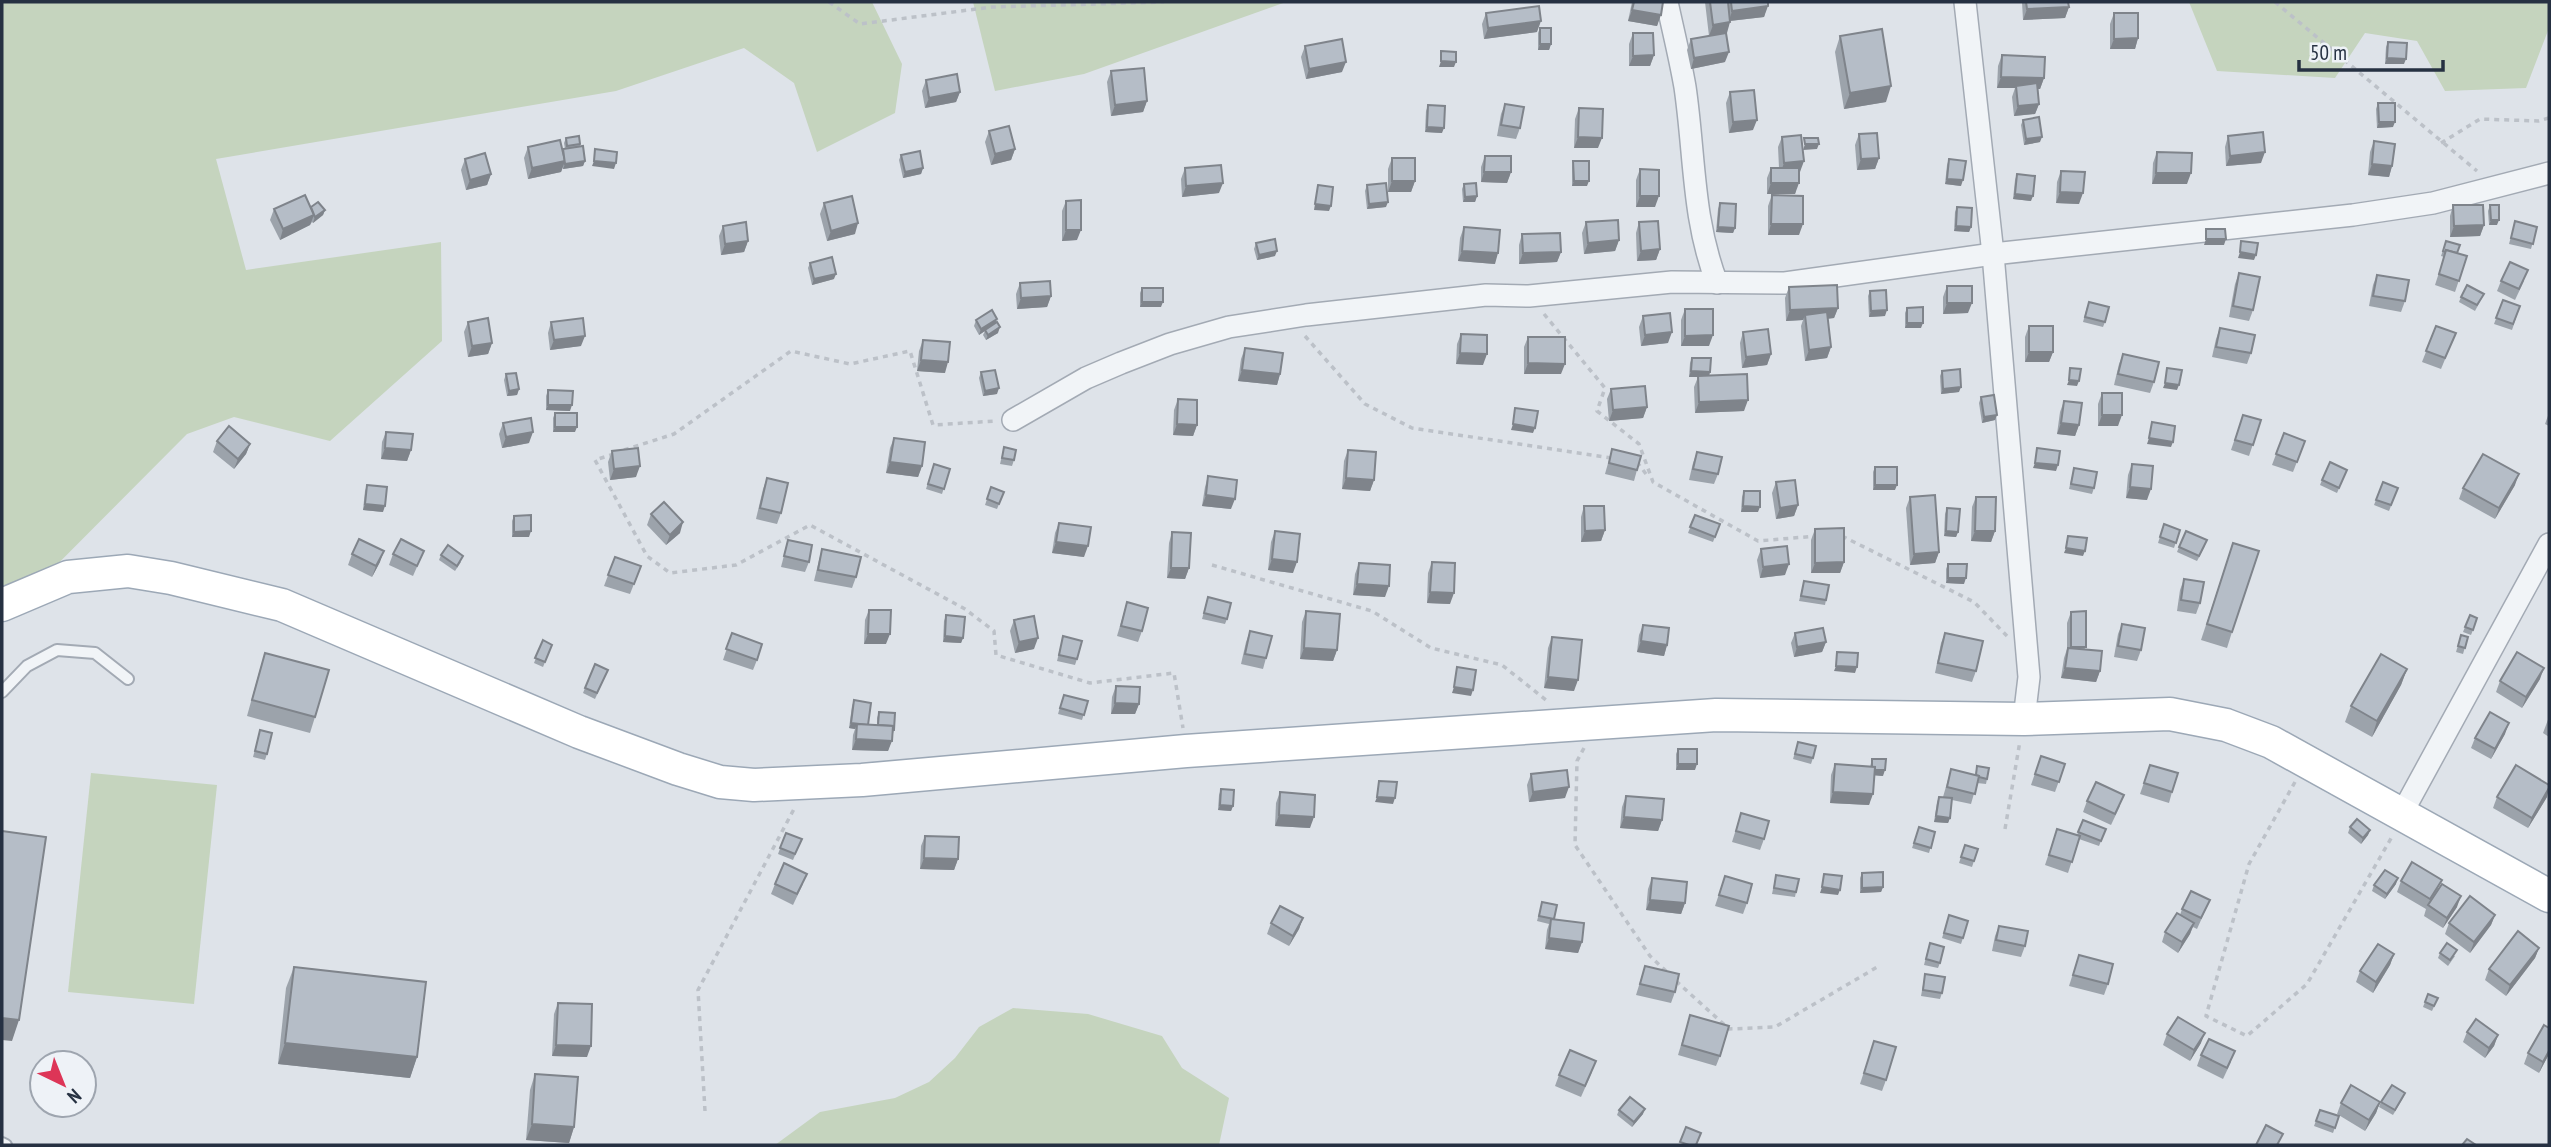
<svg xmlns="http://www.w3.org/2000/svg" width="2551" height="1147" font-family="'PT Sans Narrow',sans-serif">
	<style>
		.green { fill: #c5d4be }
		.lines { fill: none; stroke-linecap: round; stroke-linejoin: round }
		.service-casing { stroke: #a3aab4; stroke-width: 14 }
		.minor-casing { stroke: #a3aab4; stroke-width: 24 }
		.primary-casing { stroke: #9ca8b6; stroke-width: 35 }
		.path { stroke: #bcc1c8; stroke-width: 3.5; stroke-dasharray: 5 5; stroke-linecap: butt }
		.service { stroke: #f1f4f7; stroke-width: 10 }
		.minor { stroke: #f1f4f7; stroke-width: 21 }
		.primary { stroke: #fff; stroke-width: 32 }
		.wall { fill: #9ca3ab }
		.shaded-wall { fill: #7f848b }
		.building { fill: #b5bdc7; stroke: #7f848b; stroke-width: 2 }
	</style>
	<rect width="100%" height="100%" fill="#dee3e9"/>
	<!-- green -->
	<g class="green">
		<polygon points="2,2 872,2 902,64 895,113 817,152 794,83 744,48 616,91 216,159 246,270 441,242 442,341 330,441 234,417 187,434 2,620"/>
		<polygon points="973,2 1286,2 1084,74 995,91"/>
		<polygon points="2189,2 2549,2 2549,28 2526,88 2445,91 2417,41 2365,33 2335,78 2217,71"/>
		<polygon points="91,773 217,785 194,1004 68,992"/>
		<polygon points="1013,1008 1088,1014 1162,1036 1182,1068 1229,1098 1219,1145 775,1145 820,1112 895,1098 929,1082 955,1058 979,1027"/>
	</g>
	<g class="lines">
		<!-- service casing -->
		<g class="service-casing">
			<g id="service">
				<polyline points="2,692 27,666 57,650 95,653 128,679"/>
				<polyline points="2,1143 6,1145"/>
			</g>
		</g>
		<!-- minor casing -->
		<g class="minor-casing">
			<g id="minor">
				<path d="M 1667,2 C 1673,30 1680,58 1685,87 C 1695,155 1692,218 1717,283"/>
				<polyline points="1965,2 1993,254 2029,677 2024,719"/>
				<polyline points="1013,420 1086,378 1121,363 1170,344 1229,327 1306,315 1486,295 1529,296 1672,282 1785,283 1993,254 2353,215 2433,203 2549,173"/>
				<polyline points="2401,815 2549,544"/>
			</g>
		</g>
		<!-- primary casing -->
		<g class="primary-casing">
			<polyline id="primary" points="2,605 68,577 128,571 171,578 282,605 579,732 678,769 720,782 754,785 862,780 1186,751 1716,715 2024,719 2170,714 2226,725 2271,742 2549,896"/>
		</g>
		<!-- path -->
		<g class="path">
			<polyline points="829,2 860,24 992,7 1164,2"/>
			<polyline points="2275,2 2477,171"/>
			<polyline points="2441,143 2480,119 2538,121 2549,118"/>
			<polyline points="1544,314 1605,388 1597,411 1639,444 1653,482 1758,541 1817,536"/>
			<polyline points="1305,336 1365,404 1412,428 1612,458"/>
			<polyline points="624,450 674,434 791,351 850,364 910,351 933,425 996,421"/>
			<polyline points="614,454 595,460 647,556 670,573 736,565 810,525 965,609 994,631 996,655 1090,683 1174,673 1183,728"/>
			<polyline points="1637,462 1649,478"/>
			<polyline points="1842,536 1974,602 2007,636"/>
			<polyline points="1212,565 1372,611 1431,648 1502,665 1546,700"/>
			<polyline points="1584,748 1577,761 1575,845 1650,956 1668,973"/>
			<polyline points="2295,782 2249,864 2206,1016 2247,1036 2307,984 2393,835"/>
			<polyline points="2005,829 2020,741"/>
			<polyline points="1676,981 1729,1029 1775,1027 1879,966"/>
			<polyline points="705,1111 698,990 794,809"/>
		</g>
		<!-- service -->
		<use href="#service" class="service"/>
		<!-- minor -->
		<use href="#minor" class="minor"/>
		<!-- primary -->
		<use href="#primary" class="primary"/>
	</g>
	<!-- wall -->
	<g class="wall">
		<polygon points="1632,2 1663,2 1657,26 1628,21"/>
		<polygon points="1705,2 1768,2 1764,17 1730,21 1726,33 1725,62 1691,69 1687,50 1691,39 1709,36"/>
		<polygon points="2022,2 2068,2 2069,7 2065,18 2023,20"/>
		<polygon points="1486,13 1537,32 1484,39 1482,24"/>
		<polygon points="2114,13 2138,38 2135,49 2110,49 2110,24"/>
		<polygon points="1540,28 1551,44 1549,50 1538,50 1538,33"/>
		<polygon points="1633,33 1654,55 1650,66 1629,66 1629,44"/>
		<polygon points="1840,36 1886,102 1844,109 1835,52"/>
		<polygon points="2388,42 2404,64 2385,64 2386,47"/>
		<polygon points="1305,46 1342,72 1306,79 1301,57"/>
		<polygon points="2002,55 2044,78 2040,89 2038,89 2039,104 2035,114 2014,116 2012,97 2015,88 1997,88 1998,66"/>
		<polygon points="1111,71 1147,101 1143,112 1111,116 1107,82"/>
		<polygon points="926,80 960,92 956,102 925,108 922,91"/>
		<polygon points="1730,92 1753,130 1729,133 1726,103"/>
		<polygon points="2378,103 2393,127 2377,128 2376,109"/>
		<polygon points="1505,104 1520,128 1516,139 1497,136 1501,114"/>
		<polygon points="1428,105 1442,133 1425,132 1426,111"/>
		<polygon points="1579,108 1598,148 1574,148 1575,119"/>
		<polygon points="2023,120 2040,142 2024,145 2021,125"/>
		<polygon points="989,131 1015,149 1011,160 991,165 985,142"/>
		<polygon points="1859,134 1879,158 1875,169 1857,170 1855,145"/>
		<polygon points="2228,136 2261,163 2226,166 2225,147"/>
		<polygon points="1782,137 1800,172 1795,194 1767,194 1767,178 1771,168 1779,168 1778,147"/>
		<polygon points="566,138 580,144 580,146 585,161 583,166 563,169 563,167 561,172 528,179 524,158 528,147 565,149 564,143"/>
		<polygon points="2374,141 2392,166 2389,177 2368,175 2370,152"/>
		<polygon points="2157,152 2187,184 2152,184 2153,163"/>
		<polygon points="901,155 923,168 921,174 903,178 899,160"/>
		<polygon points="1485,156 1511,172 1507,183 1481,182 1481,167"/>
		<polygon points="1392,158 1415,181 1411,192 1388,192 1388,169"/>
		<polygon points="465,159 491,174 487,185 466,190 461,170"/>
		<polygon points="1949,159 1961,186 1945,184 1947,165"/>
		<polygon points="1573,161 1587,186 1572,186 1572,167"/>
		<polygon points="1185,168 1219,193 1182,197 1181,179"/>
		<polygon points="1640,169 1655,207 1636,207 1636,180"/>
		<polygon points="2061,171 2079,204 2056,203 2057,182"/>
		<polygon points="2017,174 2031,201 2013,199 2015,180"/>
		<polygon points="1464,184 1477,196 1475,202 1463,202 1462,189"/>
		<polygon points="1367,185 1386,207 1367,209 1365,191"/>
		<polygon points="1772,195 1799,235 1768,235 1768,206"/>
		<polygon points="1066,201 1077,240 1062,241 1062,211"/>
		<polygon points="824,203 855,234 827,241 820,214"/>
		<polygon points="1720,203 1735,228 1733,233 1716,232 1718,209"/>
		<polygon points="2453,205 2484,225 2480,236 2450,237 2450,216"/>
		<polygon points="2490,205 2497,225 2489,225 2488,211"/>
		<polygon points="311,207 325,210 323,215 313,223 312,222 310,225 280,240 270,220 274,209"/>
		<polygon points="1957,207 1971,227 1969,232 1954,231 1955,212"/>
		<polygon points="2515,221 2537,227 2531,249 2509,244"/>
		<polygon points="1586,222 1619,240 1615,251 1584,254 1582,233"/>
		<polygon points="1639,222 1660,249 1656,260 1637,261 1636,233"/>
		<polygon points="723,226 748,241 744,252 721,255 719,236"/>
		<polygon points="1464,227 1495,264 1458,261 1460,238"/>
		<polygon points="1522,234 1561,252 1557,262 1519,264 1519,245"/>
		<polygon points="2446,241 2457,253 2467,256 2455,292 2435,285 2444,257 2441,256"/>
		<polygon points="1256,243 1275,256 1257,260 1254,249"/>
		<polygon points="810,263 834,279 812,285 808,268"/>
		<polygon points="2239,273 2253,310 2249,321 2229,317 2235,284"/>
		<polygon points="2377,275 2405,301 2401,312 2369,306 2373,285"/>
		<polygon points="2501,281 2524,281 2515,300 2497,291"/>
		<polygon points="1020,283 1051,296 1047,307 1017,309 1016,294"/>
		<polygon points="1947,286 1968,313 1943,314 1943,297"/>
		<polygon points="1789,287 1838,308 1834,318 1828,319 1831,347 1827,358 1805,361 1801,326 1803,320 1786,321 1785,298"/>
		<polygon points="1142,288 1161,307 1140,307 1140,293"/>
		<polygon points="1870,291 1885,316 1869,317 1868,296"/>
		<polygon points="2484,294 2475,311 2459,302 2461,297"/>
		<polygon points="2503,300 2520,306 2512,330 2494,324"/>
		<polygon points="2087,307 2105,322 2103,327 2083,322"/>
		<polygon points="1907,308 1921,328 1905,328 1905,313"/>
		<polygon points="1685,309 1709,346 1681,346 1681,320"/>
		<polygon points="1643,316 1668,343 1641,346 1639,327"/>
		<polygon points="976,320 996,323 998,333 986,340 983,335 985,331 979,335 974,326"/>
		<polygon points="468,322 492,343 488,354 468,357 464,332"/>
		<polygon points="551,322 581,346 550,350 548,333"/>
		<polygon points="2029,326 2053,352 2049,362 2025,362 2025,337"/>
		<polygon points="2436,326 2456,333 2441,369 2422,362"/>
		<polygon points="2220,328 2251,353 2247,364 2212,357 2216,339"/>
		<polygon points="1743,332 1771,354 1767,365 1742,368 1740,343"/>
		<polygon points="1461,334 1483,365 1456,364 1457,344"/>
		<polygon points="1528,337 1561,374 1524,374 1524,347"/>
		<polygon points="923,340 945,373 917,371 919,351"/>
		<polygon points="1245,348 1280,374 1277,385 1238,381 1241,359"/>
		<polygon points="2123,354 2154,382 2150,393 2114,385 2119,364"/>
		<polygon points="1692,358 1709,375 1744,411 1695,413 1694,387 1698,377 1689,377 1690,363"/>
		<polygon points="1942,371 1959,392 1941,394 1940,376"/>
		<polygon points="981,372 997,394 983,396 979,378"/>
		<polygon points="506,374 519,389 517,395 507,396 504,380"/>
		<polygon points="1611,389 1647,407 1643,418 1609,421 1607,399"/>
		<polygon points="548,390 570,411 546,410 546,396"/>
		<polygon points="2102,393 2118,426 2098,426 2098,404"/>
		<polygon points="1981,397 1995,420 1982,423 1979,403"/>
		<polygon points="1178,399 1197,425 1193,436 1173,435 1174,410"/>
		<polygon points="2064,401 2079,425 2075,436 2057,434 2060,412"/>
		<polygon points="555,413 575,432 553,432 553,418"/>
		<polygon points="2549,413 2549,426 2545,424"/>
		<polygon points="2243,415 2261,420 2249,456 2231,450"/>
		<polygon points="503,423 529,443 502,448 499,434"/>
		<polygon points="386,432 411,450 407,461 381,459 382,442"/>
		<polygon points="2284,433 2305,441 2293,472 2272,465"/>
		<polygon points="894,438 922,466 918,477 886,473 890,448"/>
		<polygon points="217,441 250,444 246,454 234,469 213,452"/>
		<polygon points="1004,447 1014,460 1012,466 1000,464"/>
		<polygon points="1612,449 1637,470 1634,481 1605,474"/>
		<polygon points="1348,450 1374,480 1370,491 1342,489 1344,461"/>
		<polygon points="612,451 636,477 610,480 608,462"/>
		<polygon points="1697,452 1718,474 1714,484 1689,480 1693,463"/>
		<polygon points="934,464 950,469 942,494 926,489"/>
		<polygon points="2132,464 2147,500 2126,498 2128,475"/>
		<polygon points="1875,467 1895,490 1873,490 1873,472"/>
		<polygon points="2074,468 2094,488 2092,494 2069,489"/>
		<polygon points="2347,470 2337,493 2320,485 2322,480"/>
		<polygon points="1208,476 1231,509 1202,506 1205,487"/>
		<polygon points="767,478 781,513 777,524 756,519 763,489"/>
		<polygon points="1776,482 1798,505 1794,516 1776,519 1772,493"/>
		<polygon points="2383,482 2398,488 2389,511 2374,505"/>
		<polygon points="367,485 383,512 363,510 365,491"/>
		<polygon points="2515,485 2495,519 2459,499 2463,488"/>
		<polygon points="991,487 1004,492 997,509 985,505"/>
		<polygon points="1744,491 1758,512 1741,512 1742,497"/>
		<polygon points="1910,497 1939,552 1935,563 1910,565 1906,508"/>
		<polygon points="1976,497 1995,531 1991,542 1971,541 1972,507"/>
		<polygon points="1584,506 1605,530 1601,541 1581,542 1581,517"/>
		<polygon points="1947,508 1958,532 1956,537 1944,536 1945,514"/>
		<polygon points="651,514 680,533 666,545 647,525"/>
		<polygon points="1695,515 1720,524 1713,542 1688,533"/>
		<polygon points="514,516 529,537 512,537 512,521"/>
		<polygon points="1059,523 1084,557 1052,553 1055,533"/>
		<polygon points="2164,524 2180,530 2174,548 2158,543"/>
		<polygon points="1815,529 1844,562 1840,573 1811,573 1811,540"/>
		<polygon points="1275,531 1293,573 1268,570 1271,542"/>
		<polygon points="1172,532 1189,568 1185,579 1167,578 1169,543"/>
		<polygon points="788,540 809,562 805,572 781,567"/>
		<polygon points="2233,543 2232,632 2227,648 2201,640"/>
		<polygon points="2205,546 2197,561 2177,552 2179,547"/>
		<polygon points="822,549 856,577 852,588 814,581 819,560"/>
		<polygon points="1761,549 1785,575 1760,578 1757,560"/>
		<polygon points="424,551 413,576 389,565 393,554"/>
		<polygon points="352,554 380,562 372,577 348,565"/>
		<polygon points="441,555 461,562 455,571 439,560"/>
		<polygon points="615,557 641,566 630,594 604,586"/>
		<polygon points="1432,562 1450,604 1427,603 1428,573"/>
		<polygon points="1359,563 1385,597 1353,595 1355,574"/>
		<polygon points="1948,564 1964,584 1946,583 1946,569"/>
		<polygon points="2184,579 2200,603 2196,614 2177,611 2180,590"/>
		<polygon points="1804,581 1826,600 1825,605 1799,601"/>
		<polygon points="1208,597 1227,619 1225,624 1202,619"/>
		<polygon points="1127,602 1142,631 1138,642 1117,636"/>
		<polygon points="869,610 886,644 864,644 865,620"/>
		<polygon points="1306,611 1337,650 1333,661 1300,659 1302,622"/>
		<polygon points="2071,612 2085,649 2100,671 2096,682 2061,678 2064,658 2067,649 2067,623"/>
		<polygon points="946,615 963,638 961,643 943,642 944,621"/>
		<polygon points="1014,620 1034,649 1015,653 1010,631"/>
		<polygon points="2122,624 2141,650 2137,661 2114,657 2118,634"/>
		<polygon points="1643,625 1667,645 1664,656 1637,652 1639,635"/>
		<polygon points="2465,627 2473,630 2471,635 2463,632"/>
		<polygon points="1250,631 1266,658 1263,669 1241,664 1246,642"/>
		<polygon points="732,633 757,660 753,670 723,660"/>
		<polygon points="1795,633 1826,642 1822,652 1794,657 1791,643"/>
		<polygon points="1945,633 1976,671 1972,682 1935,673 1941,643"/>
		<polygon points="2461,635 2468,637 2463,654 2456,652"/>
		<polygon points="1063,636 1077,659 1075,665 1057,661"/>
		<polygon points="1552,637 1574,691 1544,688 1548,648"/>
		<polygon points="543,640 552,645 543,667 534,663"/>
		<polygon points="265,653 315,717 310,733 247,716 260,669"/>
		<polygon points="2407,669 2401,685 2372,737 2345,722 2351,706"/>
		<polygon points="608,670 595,699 583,693 585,688"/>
		<polygon points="2540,679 2522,708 2496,692 2500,681"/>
		<polygon points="1116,686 1139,704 1135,714 1111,714 1112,697"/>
		<polygon points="854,700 868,725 877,725 877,718 879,712 894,730 888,751 852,750 853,735 855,729 849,728 852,706"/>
		<polygon points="1062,700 1088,701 1082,720 1058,714"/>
		<polygon points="2549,717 2549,737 2543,733"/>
		<polygon points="260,730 267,754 265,760 253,757"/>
		<polygon points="2505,734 2491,759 2471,748 2475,738"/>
		<polygon points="1798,742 1813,758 1811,764 1793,759"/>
		<polygon points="1678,749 1695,770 1676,770 1676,754"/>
		<polygon points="2041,756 2065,764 2055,792 2031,785"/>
		<polygon points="1872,759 1883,776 1874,775 1869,805 1830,803 1831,775 1835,764 1870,767"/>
		<polygon points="2150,765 2172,792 2169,803 2140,794"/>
		<polygon points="1977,766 1987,779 1986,784 1977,783 1971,804 1952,800 1950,818 1948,823 1934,822 1937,802 1939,797 1943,797 1951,769 1975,775"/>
		<polygon points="1531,774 1565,798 1529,802 1527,785"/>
		<polygon points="1221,789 1233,806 1231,811 1218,810 1219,795"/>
		<polygon points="1280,792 1310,828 1275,826 1276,803"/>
		<polygon points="1626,796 1662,820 1658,831 1620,828 1622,807"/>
		<polygon points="2497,797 2547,797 2528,828 2493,808"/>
		<polygon points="2087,801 2120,806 2111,825 2083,812"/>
		<polygon points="1741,813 1764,839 1760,850 1732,842"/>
		<polygon points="2083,820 2106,829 2099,846 2079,839 2068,873 2045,865 2057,829 2077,835"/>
		<polygon points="1919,827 1935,832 1929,853 1912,848"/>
		<polygon points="2350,827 2370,830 2368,835 2361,844 2348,833"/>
		<polygon points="786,833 802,839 793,860 778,854"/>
		<polygon points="925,836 958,859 954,870 920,869 921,846"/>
		<polygon points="1965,845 1978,849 1972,867 1959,863"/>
		<polygon points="1862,873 1883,887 1881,892 1860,893 1860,878"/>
		<polygon points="1776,875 1796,892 1795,897 1772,894"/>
		<polygon points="1725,876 1747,903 1743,914 1715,906"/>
		<polygon points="1652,878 1685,903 1681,914 1646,910 1648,889"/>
		<polygon points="2401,881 2439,888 2457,907 2443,928 2424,916 2426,909 2397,892"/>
		<polygon points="775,884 803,884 793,905 771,894"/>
		<polygon points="2396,884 2385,899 2372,891 2374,885"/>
		<polygon points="2210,900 2197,929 2193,927 2190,934 2178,953 2162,942 2165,932 2180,915 2182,909"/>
		<polygon points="1542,902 1554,919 1582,942 1578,953 1545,949 1547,930 1549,924 1537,921"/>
		<polygon points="1949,915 1963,938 1961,944 1942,938"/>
		<polygon points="2495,915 2491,925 2470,953 2445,934 2449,923"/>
		<polygon points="1303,918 1299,929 1289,946 1267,934 1271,923"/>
		<polygon points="1999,926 2025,946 2021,957 1992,951 1995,936"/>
		<polygon points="2539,948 2535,958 2506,996 2485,980 2489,969"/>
		<polygon points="1928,949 1940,963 1938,968 1924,965"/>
		<polygon points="2440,953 2455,956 2448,966 2438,958"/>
		<polygon points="2394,954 2390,965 2373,993 2356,982 2360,971"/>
		<polygon points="2079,955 2108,984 2104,995 2069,986"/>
		<polygon points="1645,966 1675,992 1671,1003 1636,995"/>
		<polygon points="294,967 417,1057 410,1078 278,1064 286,988"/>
		<polygon points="1925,974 1942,993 1940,999 1921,996"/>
		<polygon points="2428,994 2438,998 2432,1011 2423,1007"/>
		<polygon points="558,1003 587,1057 552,1056 554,1014"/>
		<polygon points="1690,1015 1720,1056 1716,1066 1678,1055"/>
		<polygon points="2467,1032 2498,1035 2494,1046 2485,1058 2463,1042"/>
		<polygon points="2167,1034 2201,1043 2190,1061 2163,1045"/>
		<polygon points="1874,1041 1886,1080 1882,1091 1860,1084"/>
		<polygon points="2528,1053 2549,1054 2539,1073 2524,1064"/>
		<polygon points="2201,1055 2231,1062 2223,1079 2197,1066"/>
		<polygon points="1592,1072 1581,1097 1555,1086 1559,1075"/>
		<polygon points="535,1074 574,1127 569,1143 526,1140 530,1090"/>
		<polygon points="2405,1093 2403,1098 2393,1115 2379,1107 2381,1102"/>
		<polygon points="2380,1102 2376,1113 2365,1131 2337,1114 2341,1103"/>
		<polygon points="1619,1110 1643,1114 1632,1127 1617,1115"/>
		<polygon points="2320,1110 2339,1116 2333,1133 2314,1126"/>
	</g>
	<!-- shaded-wall -->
	<g class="shaded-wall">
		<polygon points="1768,6 1764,17 1729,21 1732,11"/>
		<polygon points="2069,7 2065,18 2023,20 2027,9"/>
		<polygon points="1632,10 1661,15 1657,26 1628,21"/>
		<polygon points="1541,21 1537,32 1484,39 1488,28"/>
		<polygon points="1730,22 1727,33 1709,36 1713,25"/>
		<polygon points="2138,38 2135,49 2110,49 2114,39"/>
		<polygon points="1540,44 1551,44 1549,50 1538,50"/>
		<polygon points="1729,52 1725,62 1691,69 1694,58"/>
		<polygon points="1654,55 1650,66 1629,66 1633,56"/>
		<polygon points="2387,58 2406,59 2404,64 2385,64"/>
		<polygon points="1441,61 1456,62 1454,67 1439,67"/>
		<polygon points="1346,62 1342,72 1306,79 1309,69"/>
		<polygon points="2001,77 2044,78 2040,89 2016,88 2016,86 2015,88 1997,88"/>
		<polygon points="1891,86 1886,102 1844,109 1850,93"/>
		<polygon points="960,92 956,102 925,108 929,98"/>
		<polygon points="1147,101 1143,112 1111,116 1115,105"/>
		<polygon points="2039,104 2035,114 2014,116 2018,106"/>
		<polygon points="1757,120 1753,130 1729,133 1733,122"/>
		<polygon points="2379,122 2395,122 2393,127 2377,128"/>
		<polygon points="1427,127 1444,128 1442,133 1425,132"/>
		<polygon points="1578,137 1602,138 1598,148 1574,148"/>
		<polygon points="2042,137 2040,142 2024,145 2026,139"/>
		<polygon points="1805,144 1819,144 1817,149 1803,150"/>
		<polygon points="1015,149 1011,160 991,165 995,154"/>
		<polygon points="2265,152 2261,163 2226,166 2230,156"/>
		<polygon points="1879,158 1875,169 1857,170 1861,159"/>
		<polygon points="565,161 561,172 528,179 532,168"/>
		<polygon points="585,161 583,166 563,169 565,164"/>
		<polygon points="594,161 616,163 614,169 592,166"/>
		<polygon points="1804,161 1800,172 1780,174 1784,163"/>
		<polygon points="2372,164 2392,166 2389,177 2368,175"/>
		<polygon points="923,168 921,174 903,178 905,172"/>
		<polygon points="1484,172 1511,172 1507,183 1481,182"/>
		<polygon points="2156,173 2191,173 2187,184 2152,184"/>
		<polygon points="491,174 487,185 466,190 470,180"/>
		<polygon points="1947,179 1963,180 1961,186 1945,184"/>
		<polygon points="1392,181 1415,181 1411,192 1388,192"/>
		<polygon points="1574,181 1589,181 1587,186 1572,186"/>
		<polygon points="1223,183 1219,193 1182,197 1186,186"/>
		<polygon points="1771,183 1799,183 1795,194 1767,194"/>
		<polygon points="2060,192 2083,193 2079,204 2056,203"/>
		<polygon points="2015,194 2033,196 2031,201 2013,199"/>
		<polygon points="1477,196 1475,202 1463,202 1465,197"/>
		<polygon points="1640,196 1659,196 1655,207 1636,207"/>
		<polygon points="1388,202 1386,207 1367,209 1369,204"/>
		<polygon points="1315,204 1331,206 1329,211 1314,210"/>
		<polygon points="325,210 323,215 313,223 315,217"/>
		<polygon points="314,215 310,225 280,240 283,229"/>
		<polygon points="2491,220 2499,220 2497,225 2489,225"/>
		<polygon points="858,223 855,234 827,241 831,231"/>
		<polygon points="1771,224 1803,224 1799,235 1768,235"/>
		<polygon points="2484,225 2480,236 2450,237 2454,226"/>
		<polygon points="1956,226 1971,227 1969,232 1954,231"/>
		<polygon points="1718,227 1735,228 1733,233 1716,232"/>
		<polygon points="1066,230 1081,230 1077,240 1062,241"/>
		<polygon points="2206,239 2226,239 2224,245 2204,245"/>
		<polygon points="1619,240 1615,251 1584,254 1588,243"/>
		<polygon points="748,241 744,252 721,255 725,244"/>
		<polygon points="1660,249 1656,260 1637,261 1641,251"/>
		<polygon points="1277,251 1275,256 1257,260 1259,255"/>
		<polygon points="1462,251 1498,253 1495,264 1458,261"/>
		<polygon points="1561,252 1557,262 1519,264 1523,253"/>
		<polygon points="2240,252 2256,255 2254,260 2238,258"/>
		<polygon points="836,274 834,279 812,285 814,279"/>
		<polygon points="1051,296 1047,307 1017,309 1021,298"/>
		<polygon points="1142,302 1163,302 1161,307 1140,307"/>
		<polygon points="1947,303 1972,303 1968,313 1943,314"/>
		<polygon points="1838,308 1834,318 1805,320 1805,315 1803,320 1786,321 1790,310"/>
		<polygon points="1887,310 1885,316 1869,317 1871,311"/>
		<polygon points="997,319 995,324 979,335 981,329"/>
		<polygon points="1907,323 1923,323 1921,328 1905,328"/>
		<polygon points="1000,327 998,333 986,340 988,335"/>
		<polygon points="1672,332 1668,343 1641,346 1645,335"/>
		<polygon points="1713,335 1709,346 1681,346 1685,336"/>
		<polygon points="585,336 581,346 550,350 554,340"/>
		<polygon points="492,343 488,354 468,357 472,346"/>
		<polygon points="1831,347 1827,358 1805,361 1809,350"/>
		<polygon points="2029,352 2053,352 2049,362 2025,362"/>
		<polygon points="1460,353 1487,354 1483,365 1456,364"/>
		<polygon points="1771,354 1767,365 1742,368 1746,357"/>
		<polygon points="921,360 948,362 945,373 917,371"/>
		<polygon points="1528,363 1565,364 1561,374 1524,374"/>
		<polygon points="1242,370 1280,374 1277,385 1238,381"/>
		<polygon points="1691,371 1710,372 1709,377 1689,377"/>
		<polygon points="2069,380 2079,381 2077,386 2067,385"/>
		<polygon points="2165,383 2179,385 2177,390 2163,388"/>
		<polygon points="1961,387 1959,392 1941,394 1943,389"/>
		<polygon points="999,388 997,394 983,396 985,391"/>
		<polygon points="519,389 517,395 507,396 509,391"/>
		<polygon points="1748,400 1744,411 1695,413 1699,402"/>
		<polygon points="548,405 572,405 570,411 546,410"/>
		<polygon points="1647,407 1643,418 1609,421 1613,410"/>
		<polygon points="1997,415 1995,420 1982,423 1984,417"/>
		<polygon points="2102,415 2122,415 2118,426 2098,426"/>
		<polygon points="2061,423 2079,425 2075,436 2057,434"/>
		<polygon points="1177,424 1197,425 1193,436 1173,435"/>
		<polygon points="1513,424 1535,428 1533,433 1511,430"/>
		<polygon points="555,427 577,427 575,432 553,432"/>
		<polygon points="533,432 529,443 502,448 506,437"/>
		<polygon points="2149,438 2173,442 2171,447 2147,444"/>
		<polygon points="250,444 246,454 234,469 238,459"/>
		<polygon points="385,448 411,450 407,461 381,459"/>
		<polygon points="890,462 922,466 918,477 886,473"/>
		<polygon points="2035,463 2058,465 2056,471 2033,468"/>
		<polygon points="640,466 636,477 610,480 614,469"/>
		<polygon points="2519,474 2515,485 2495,519 2499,508"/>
		<polygon points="1346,478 1374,480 1370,491 1342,489"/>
		<polygon points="1875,485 1897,485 1895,490 1873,490"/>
		<polygon points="2130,487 2151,489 2147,500 2126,498"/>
		<polygon points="1206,495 1235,499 1231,509 1202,506"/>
		<polygon points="365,504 385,506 383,512 363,510"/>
		<polygon points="1798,505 1794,516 1776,519 1780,508"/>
		<polygon points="1743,506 1760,507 1758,512 1741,512"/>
		<polygon points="683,522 680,533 666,545 670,535"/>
		<polygon points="1605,530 1601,541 1581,542 1585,531"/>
		<polygon points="531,531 529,537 512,537 514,532"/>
		<polygon points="1946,531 1958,532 1956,537 1944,536"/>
		<polygon points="1975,531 1995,531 1991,542 1971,541"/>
		<polygon points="1056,542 1088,546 1084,557 1052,553"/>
		<polygon points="2066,548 2085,551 2083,556 2064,553"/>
		<polygon points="384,551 380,562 372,577 376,566"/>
		<polygon points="1939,552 1935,563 1910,565 1914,554"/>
		<polygon points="1272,559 1297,562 1293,573 1268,570"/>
		<polygon points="1844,562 1840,573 1811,573 1815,563"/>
		<polygon points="1789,564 1785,575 1760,578 1763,567"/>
		<polygon points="1171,568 1189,568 1185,579 1167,578"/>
		<polygon points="1948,578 1966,578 1964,584 1946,583"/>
		<polygon points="1357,584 1389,586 1385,597 1353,595"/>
		<polygon points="1430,592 1454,593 1450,604 1427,603"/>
		<polygon points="868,634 890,634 886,644 864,644"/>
		<polygon points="945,636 963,638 961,643 943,642"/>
		<polygon points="1038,638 1034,649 1015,653 1019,642"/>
		<polygon points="1641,641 1667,645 1664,656 1637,652"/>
		<polygon points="1826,642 1822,652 1794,657 1797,647"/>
		<polygon points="1304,648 1337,650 1333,661 1300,659"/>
		<polygon points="1836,666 1857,667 1855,673 1834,671"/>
		<polygon points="2065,668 2100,671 2096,682 2061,678"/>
		<polygon points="2544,668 2540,679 2522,708 2526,697"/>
		<polygon points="2407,669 2401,685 2372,737 2377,721"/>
		<polygon points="1548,677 1578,680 1574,691 1544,688"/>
		<polygon points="1454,687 1473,690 1471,696 1452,693"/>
		<polygon points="1115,703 1139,704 1135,714 1111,714"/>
		<polygon points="851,723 868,725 857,724 855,729 849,728"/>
		<polygon points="2509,723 2505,734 2491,759 2495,749"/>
		<polygon points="856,739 892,741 888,751 852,750"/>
		<polygon points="1678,764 1697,764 1695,770 1676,770"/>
		<polygon points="1872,770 1885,770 1883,776 1870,775"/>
		<polygon points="1569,787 1565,798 1529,802 1533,792"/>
		<polygon points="2549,788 2547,797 2528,828 2532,818"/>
		<polygon points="1833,792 1873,794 1869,805 1830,803"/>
		<polygon points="1377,797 1395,798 1393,804 1375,802"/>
		<polygon points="1220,805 1233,806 1231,811 1218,810"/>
		<polygon points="1279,815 1314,817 1310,828 1275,826"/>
		<polygon points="1936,816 1950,818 1948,823 1934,822"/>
		<polygon points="1624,817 1662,820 1658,831 1620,828"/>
		<polygon points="2370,830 2368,835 2361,844 2363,838"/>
		<polygon points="924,858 958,859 954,870 920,869"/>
		<polygon points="2398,878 2396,884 2385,899 2387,894"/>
		<polygon points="1822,887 1840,890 1838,895 1820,893"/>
		<polygon points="1883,887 1881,892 1860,893 1862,888"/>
		<polygon points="2461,896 2457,907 2443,928 2447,918"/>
		<polygon points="1650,900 1685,903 1681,914 1646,910"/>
		<polygon points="2495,915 2491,925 2470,953 2474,942"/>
		<polygon points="1303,918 1299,929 1289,946 1293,936"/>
		<polygon points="2194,923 2190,934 2178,953 2182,942"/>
		<polygon points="1549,938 1582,942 1578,953 1545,949"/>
		<polygon points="2539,948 2535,958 2506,996 2510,985"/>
		<polygon points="2394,954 2390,965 2373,993 2376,982"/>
		<polygon points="2,1018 19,1020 12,1041 2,1040"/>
		<polygon points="2205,1033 2201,1043 2190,1061 2194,1050"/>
		<polygon points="2498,1035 2494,1046 2485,1058 2489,1048"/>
		<polygon points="285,1043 417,1057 410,1078 278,1064"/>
		<polygon points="556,1045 591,1046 587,1057 552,1056"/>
		<polygon points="2549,1051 2549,1054 2539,1073 2543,1062"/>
		<polygon points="2380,1102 2376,1113 2365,1131 2369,1120"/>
		<polygon points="1645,1109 1643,1114 1632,1127 1634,1122"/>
		<polygon points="532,1124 574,1127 569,1143 526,1140"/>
	</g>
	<!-- building -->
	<g class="building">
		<polygon points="1634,2 1663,2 1661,15 1632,10"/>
		<polygon points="1710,2 1728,2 1730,22 1713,25"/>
		<polygon points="1731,2 1768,2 1768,6 1732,11"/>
		<polygon points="2026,2 2068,2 2069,7 2027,9"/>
		<polygon points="1539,6 1541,21 1488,28 1486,13"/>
		<polygon points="2114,13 2138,13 2138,38 2114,39"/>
		<rect x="1540" y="28" width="11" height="16"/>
		<polygon points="1882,29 1891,86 1850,93 1840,36"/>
		<polygon points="1633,33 1653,33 1654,55 1633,56"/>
		<polygon points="1726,33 1729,52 1694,58 1691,39"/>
		<polygon points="1342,39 1346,62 1309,69 1305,46"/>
		<polygon points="2388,42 2407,43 2406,59 2387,58"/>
		<polygon points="1441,51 1456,52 1456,62 1441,61"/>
		<polygon points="2002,55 2045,57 2044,78 2001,77"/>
		<polygon points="1144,68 1147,101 1115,105 1111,71"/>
		<polygon points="957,74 960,92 929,98 926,80"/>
		<polygon points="2037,83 2039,104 2018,106 2016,86"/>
		<polygon points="1754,90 1757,120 1733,122 1730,92"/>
		<polygon points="2378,103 2395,103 2395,122 2379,122"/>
		<polygon points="1505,104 1524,107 1520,128 1501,125"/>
		<polygon points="1428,105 1445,106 1444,128 1427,127"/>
		<polygon points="1579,108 1603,109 1602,138 1578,137"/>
		<polygon points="2039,117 2042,137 2026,139 2023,120"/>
		<polygon points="1009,126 1015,149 995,154 989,131"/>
		<polygon points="2263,132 2265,152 2230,156 2228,136"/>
		<polygon points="1877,133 1879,158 1861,159 1859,134"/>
		<polygon points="1801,135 1804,161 1784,163 1782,137"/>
		<polygon points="579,136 580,144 567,146 566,138"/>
		<polygon points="1804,138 1818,138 1819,144 1805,144"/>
		<polygon points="560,140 565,161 532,168 528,147"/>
		<polygon points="2374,141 2395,144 2392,166 2372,164"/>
		<polygon points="583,146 585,161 565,164 563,149"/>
		<polygon points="595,149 617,152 616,163 594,161"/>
		<polygon points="920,151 923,168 905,172 901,155"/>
		<polygon points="2157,152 2192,153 2191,173 2156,173"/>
		<polygon points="485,153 491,174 470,180 465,159"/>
		<polygon points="1485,156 1511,156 1511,172 1484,172"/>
		<rect x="1392" y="158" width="23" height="23"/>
		<polygon points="1949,159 1966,161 1963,180 1947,179"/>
		<polygon points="1573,161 1589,161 1589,181 1574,181"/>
		<polygon points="1221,165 1223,183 1186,186 1185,168"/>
		<rect x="1771" y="168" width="28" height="15"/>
		<polygon points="1640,169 1659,170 1659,196 1640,196"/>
		<polygon points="2061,171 2085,172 2083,193 2060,192"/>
		<polygon points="2017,174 2035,176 2033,196 2015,194"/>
		<polygon points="1386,183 1388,202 1369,204 1367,185"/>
		<polygon points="1476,183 1477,196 1465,197 1464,184"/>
		<polygon points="1318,185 1333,187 1331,206 1315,204"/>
		<polygon points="305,195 314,215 283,229 274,209"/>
		<polygon points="1772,195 1803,196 1803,224 1771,224"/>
		<polygon points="852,196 858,223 831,231 824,203"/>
		<polygon points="1081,200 1081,230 1066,230 1066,201"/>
		<polygon points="318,202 325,210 315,217 311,207"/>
		<polygon points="1720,203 1736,204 1735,228 1718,227"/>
		<polygon points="2453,205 2483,205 2484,225 2454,226"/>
		<polygon points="2490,205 2499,205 2499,220 2491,220"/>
		<polygon points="1957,207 1972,208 1971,227 1956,226"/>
		<polygon points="1618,220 1619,240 1588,243 1586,222"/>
		<polygon points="1658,221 1660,249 1641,251 1639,222"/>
		<polygon points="2515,221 2537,227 2533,244 2511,238"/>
		<polygon points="746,222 748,241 725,244 723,226"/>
		<polygon points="1464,227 1500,230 1498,253 1462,251"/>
		<polygon points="2206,229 2225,229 2226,239 2206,239"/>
		<polygon points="1560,233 1561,252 1523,253 1522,234"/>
		<polygon points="1275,239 1277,251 1259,255 1256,243"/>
		<polygon points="2241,241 2258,243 2256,255 2240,252"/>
		<polygon points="2446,241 2460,245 2457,253 2446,250 2446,252 2443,251"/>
		<polygon points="2446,250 2467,256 2459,281 2439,274"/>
		<polygon points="832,257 836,274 814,279 810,263"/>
		<polygon points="2510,262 2528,270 2519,289 2501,281"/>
		<polygon points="2239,273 2260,277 2253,310 2233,306"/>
		<polygon points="2377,275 2409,280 2405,301 2373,296"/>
		<polygon points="1050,281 1051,296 1021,298 1020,283"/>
		<polygon points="1837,285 1838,308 1790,310 1789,287"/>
		<polygon points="2467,285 2484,294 2477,305 2461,297"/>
		<rect x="1947" y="286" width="25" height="17"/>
		<rect x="1142" y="288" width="21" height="14"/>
		<polygon points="1886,290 1887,310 1871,311 1870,291"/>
		<polygon points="2503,300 2520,306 2513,324 2496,318"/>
		<polygon points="2089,302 2109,307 2105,322 2085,317"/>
		<polygon points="1923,307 1923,323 1907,323 1907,308"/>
		<polygon points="1685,309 1713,309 1713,335 1685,336"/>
		<polygon points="992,310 997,319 981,329 976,320"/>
		<polygon points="1827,312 1831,347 1809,350 1805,315"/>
		<polygon points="1670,313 1672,332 1645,335 1643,316"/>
		<polygon points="488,318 492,343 472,346 468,322"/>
		<polygon points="583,318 585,336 554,340 551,322"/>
		<polygon points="997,322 1000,327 988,335 985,330"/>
		<rect x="2029" y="326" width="24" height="26"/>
		<polygon points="2436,326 2456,333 2445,358 2426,351"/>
		<polygon points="2220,328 2255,335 2251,353 2216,347"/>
		<polygon points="1768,329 1771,354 1746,357 1743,332"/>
		<polygon points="1461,334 1487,335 1487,354 1460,353"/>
		<polygon points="1528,337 1565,337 1565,364 1528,363"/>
		<polygon points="923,340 950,342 948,362 921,360"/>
		<polygon points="1245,348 1283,353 1280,374 1242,370"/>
		<polygon points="2123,354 2159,362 2154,382 2118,374"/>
		<polygon points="1692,358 1711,358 1710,372 1691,371"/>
		<polygon points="2070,368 2081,369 2079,381 2069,380"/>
		<polygon points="2167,368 2182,370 2179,385 2165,383"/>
		<polygon points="1960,369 1961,387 1943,389 1942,371"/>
		<polygon points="995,370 999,388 985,391 981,372"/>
		<polygon points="516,373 519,389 509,391 506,374"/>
		<polygon points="1747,374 1748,400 1699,402 1698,376"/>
		<polygon points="1645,386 1647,407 1613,410 1611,389"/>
		<polygon points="548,390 573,391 572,405 548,405"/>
		<rect x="2102" y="393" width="20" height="22"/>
		<polygon points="1994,395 1997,415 1984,417 1981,397"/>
		<polygon points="1178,399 1197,400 1197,425 1177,424"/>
		<polygon points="2064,401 2082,403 2079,425 2061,423"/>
		<polygon points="1515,408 1538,411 1535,428 1513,424"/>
		<rect x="555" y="413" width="22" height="14"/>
		<polygon points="2243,415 2261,420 2253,445 2235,440"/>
		<polygon points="531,418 533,432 506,437 503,423"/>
		<polygon points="2152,422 2175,426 2173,442 2149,438"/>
		<polygon points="229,426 250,444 238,459 217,441"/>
		<polygon points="386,432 413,434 411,450 385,448"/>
		<polygon points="2284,433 2305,441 2297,462 2276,454"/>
		<polygon points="894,438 925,442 922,466 890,462"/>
		<polygon points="1004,447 1016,450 1014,460 1002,458"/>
		<polygon points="638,448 640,466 614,469 612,451"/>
		<polygon points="2037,448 2060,451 2058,465 2035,463"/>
		<polygon points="1612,449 1641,456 1637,470 1609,463"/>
		<polygon points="1348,450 1376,452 1374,480 1346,478"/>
		<polygon points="1697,452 1722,457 1718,474 1693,469"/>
		<polygon points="2483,454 2519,474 2499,508 2463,488"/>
		<polygon points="2330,462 2347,470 2339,488 2322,480"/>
		<polygon points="934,464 950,469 944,489 928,484"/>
		<polygon points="2132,464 2153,466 2151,489 2130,487"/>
		<rect x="1875" y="467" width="22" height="18"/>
		<polygon points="2074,468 2097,472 2094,488 2071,484"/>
		<polygon points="1208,476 1237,480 1235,499 1206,495"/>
		<polygon points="767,478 788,483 781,513 760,508"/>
		<polygon points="1795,480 1798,505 1780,508 1776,482"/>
		<polygon points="2383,482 2398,488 2391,505 2376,500"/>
		<polygon points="367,485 387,487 385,506 365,504"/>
		<polygon points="991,487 1004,492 999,504 987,499"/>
		<polygon points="1744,491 1760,491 1760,507 1743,506"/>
		<polygon points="1935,495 1939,552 1914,554 1910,497"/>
		<polygon points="1976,497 1996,497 1995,531 1975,531"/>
		<polygon points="664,502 683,522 670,535 651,514"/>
		<polygon points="1584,506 1604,506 1605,530 1585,531"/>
		<polygon points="1947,508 1960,509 1958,532 1946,531"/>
		<polygon points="531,515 531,531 514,532 514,516"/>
		<polygon points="1695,515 1720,524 1715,537 1690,527"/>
		<polygon points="1059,523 1091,527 1088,546 1056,542"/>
		<polygon points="2164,524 2180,530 2176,543 2160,537"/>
		<polygon points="1844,528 1844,562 1815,563 1815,529"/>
		<polygon points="1275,531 1300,534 1297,562 1272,559"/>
		<polygon points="2186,531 2207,540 2199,556 2179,547"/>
		<polygon points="1172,532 1191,533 1189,568 1171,568"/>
		<polygon points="2068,536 2087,538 2085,551 2066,548"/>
		<polygon points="359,539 384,551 376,566 352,554"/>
		<polygon points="401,539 424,551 417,566 393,554"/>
		<polygon points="788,540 812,545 809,562 784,556"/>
		<polygon points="2233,543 2259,551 2232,632 2207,624"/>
		<polygon points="448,545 463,556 457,566 441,555"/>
		<polygon points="1787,546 1789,564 1763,567 1761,549"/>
		<polygon points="822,549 861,557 856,577 818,570"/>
		<polygon points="615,557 641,566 634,584 608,575"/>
		<polygon points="1432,562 1455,563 1454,593 1430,592"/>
		<polygon points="1359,563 1390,565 1389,586 1357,584"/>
		<polygon points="1948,564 1967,564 1966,578 1948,578"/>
		<polygon points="2184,579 2204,582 2200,603 2181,600"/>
		<polygon points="1804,581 1829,585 1826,600 1801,596"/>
		<polygon points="1208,597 1231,603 1227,619 1204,613"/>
		<polygon points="1127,602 1148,608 1142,631 1121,626"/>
		<polygon points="869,610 891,610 890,634 868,634"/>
		<polygon points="1306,611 1340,614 1337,650 1304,648"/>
		<polygon points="2086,611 2086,647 2071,647 2071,612"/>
		<polygon points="946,615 965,617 963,638 945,636"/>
		<polygon points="2470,615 2477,618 2473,630 2465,627"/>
		<polygon points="1034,616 1038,638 1019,642 1014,620"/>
		<polygon points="2122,624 2145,628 2141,650 2118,646"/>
		<polygon points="1643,625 1669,628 1667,645 1641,641"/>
		<polygon points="1823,628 1826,642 1797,647 1795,633"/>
		<polygon points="1250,631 1272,636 1266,658 1245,654"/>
		<polygon points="732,633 762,644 757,660 726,649"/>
		<polygon points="1945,633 1983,641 1976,671 1938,663"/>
		<polygon points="2461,635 2468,637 2465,648 2458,646"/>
		<polygon points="1063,636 1082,641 1077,659 1059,655"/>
		<polygon points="1552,637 1582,640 1578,680 1548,677"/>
		<polygon points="543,640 552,645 545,662 535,658"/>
		<polygon points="2068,648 2102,651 2100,671 2065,668"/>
		<polygon points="1837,652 1858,653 1857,667 1836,666"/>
		<polygon points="2517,652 2544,668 2526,697 2500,681"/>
		<polygon points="265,653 329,670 315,717 252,700"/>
		<polygon points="2381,654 2407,669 2377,721 2351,706"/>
		<polygon points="595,664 608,670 597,693 585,688"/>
		<polygon points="1457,667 1476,670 1473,690 1454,687"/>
		<polygon points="1116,686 1140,687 1139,704 1115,703"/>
		<polygon points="1064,695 1088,701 1084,715 1060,708"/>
		<polygon points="854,700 871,703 868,725 851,723"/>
		<polygon points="879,712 895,713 894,730 893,730 893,726 878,725"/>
		<polygon points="2490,712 2509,723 2495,749 2475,738"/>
		<polygon points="857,724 893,726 892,741 856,739"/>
		<polygon points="260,730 272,733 267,754 255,751"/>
		<polygon points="1798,742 1816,746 1813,758 1795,754"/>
		<rect x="1678" y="749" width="19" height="15"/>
		<polygon points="2041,756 2065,764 2059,782 2035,774"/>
		<polygon points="1872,759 1886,759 1885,770 1875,770 1875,767 1872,767"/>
		<polygon points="1835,764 1875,767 1873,794 1833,792"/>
		<polygon points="2150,765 2178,773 2172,792 2144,783"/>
		<polygon points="2516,765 2549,785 2549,788 2532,818 2497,797"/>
		<polygon points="1977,766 1989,768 1987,779 1979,777 1979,776 1976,775"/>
		<polygon points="1951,769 1979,776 1975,794 1947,787"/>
		<polygon points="1567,770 1569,787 1533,792 1531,774"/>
		<polygon points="1379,781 1397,782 1395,798 1377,797"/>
		<polygon points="2096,782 2124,795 2115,814 2087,801"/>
		<polygon points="1221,789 1234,790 1233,806 1220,805"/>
		<polygon points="1280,792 1315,795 1314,817 1279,815"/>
		<polygon points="1626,796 1664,799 1662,820 1624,817"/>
		<polygon points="1939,797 1952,798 1950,818 1936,816"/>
		<polygon points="1741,813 1769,821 1764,839 1736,831"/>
		<polygon points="2357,819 2370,830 2363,838 2350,827"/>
		<polygon points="2083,820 2106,829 2101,841 2078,832"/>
		<polygon points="1919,827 1935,832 1931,848 1914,843"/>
		<polygon points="2057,829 2080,836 2072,862 2049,855"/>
		<polygon points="2,831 46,837 19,1020 2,1018"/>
		<polygon points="786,833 802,839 795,854 780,848"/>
		<polygon points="925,836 959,837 958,859 924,858"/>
		<polygon points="1965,845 1978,849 1974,861 1961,857"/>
		<polygon points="2412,862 2442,880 2430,899 2401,881"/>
		<polygon points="784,863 807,874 797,894 775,884"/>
		<polygon points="2385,870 2398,878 2387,894 2374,885"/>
		<polygon points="1883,872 1883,887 1862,888 1862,873"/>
		<polygon points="1824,874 1842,876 1840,890 1822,887"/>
		<polygon points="1776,875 1799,879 1796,892 1774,888"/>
		<polygon points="1725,876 1752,884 1747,903 1719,895"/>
		<polygon points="1652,878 1687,882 1685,903 1650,900"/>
		<polygon points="2442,884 2461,896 2447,918 2428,905"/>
		<polygon points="2191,891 2210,900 2201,918 2182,909"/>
		<polygon points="2470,896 2495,915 2474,942 2449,923"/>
		<polygon points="1542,902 1557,905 1554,919 1539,916"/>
		<polygon points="1280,906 1303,918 1293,936 1271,923"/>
		<polygon points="2177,913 2194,923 2182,942 2165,932"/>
		<polygon points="1949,915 1968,921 1963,938 1944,933"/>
		<polygon points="1551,919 1584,923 1582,942 1549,938"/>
		<polygon points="1999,926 2028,931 2025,946 1996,940"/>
		<polygon points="2518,931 2539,948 2510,985 2489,969"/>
		<polygon points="1930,943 1944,947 1940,963 1926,959"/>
		<polygon points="2447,943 2457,950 2450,960 2440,953"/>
		<polygon points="2378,944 2394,954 2376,982 2360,971"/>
		<polygon points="2079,955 2113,964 2108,984 2073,975"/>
		<polygon points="1645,966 1679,974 1675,992 1640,984"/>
		<polygon points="294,967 426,982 417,1057 285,1043"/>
		<polygon points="1925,974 1945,977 1942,993 1923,990"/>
		<polygon points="2428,994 2438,998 2434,1006 2425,1002"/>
		<polygon points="558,1003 592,1004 591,1046 556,1045"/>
		<polygon points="1690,1015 1729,1026 1720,1056 1682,1045"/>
		<polygon points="2178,1017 2205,1033 2194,1050 2167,1034"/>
		<polygon points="2476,1019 2498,1035 2489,1048 2467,1032"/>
		<polygon points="2544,1025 2549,1028 2549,1051 2543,1062 2528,1053"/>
		<polygon points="2209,1039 2235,1051 2227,1068 2201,1055"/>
		<polygon points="1874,1041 1896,1047 1886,1080 1864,1073"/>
		<polygon points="1570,1050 1596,1061 1585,1086 1559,1075"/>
		<polygon points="535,1074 578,1077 574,1127 532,1124"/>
		<polygon points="2351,1085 2380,1102 2369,1120 2341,1103"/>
		<polygon points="2392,1085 2405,1093 2395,1110 2381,1102"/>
		<polygon points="1630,1097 1645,1109 1634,1122 1619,1110"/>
		<polygon points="2320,1110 2339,1116 2335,1128 2316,1121"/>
		<polygon points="2266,1125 2283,1134 2277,1145 2256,1145"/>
		<polygon points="1686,1127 1701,1133 1696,1145 1689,1145 1680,1142"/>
		<polygon points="2467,1139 2476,1145 2462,1145"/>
	</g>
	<!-- border -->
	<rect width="2551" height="1147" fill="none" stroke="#263142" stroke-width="7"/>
	<!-- north arrow -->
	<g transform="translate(63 1084) rotate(137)"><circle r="33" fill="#eef2f7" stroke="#9ea5af" stroke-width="2"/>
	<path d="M0-5L12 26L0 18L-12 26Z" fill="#dd3557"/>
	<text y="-10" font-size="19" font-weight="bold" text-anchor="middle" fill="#263142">N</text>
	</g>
	<!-- scale -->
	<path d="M2299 60v10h144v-10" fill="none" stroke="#263142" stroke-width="3.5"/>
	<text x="2310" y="60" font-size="21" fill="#263142" stroke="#eef2f7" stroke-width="5" paint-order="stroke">50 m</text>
</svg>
